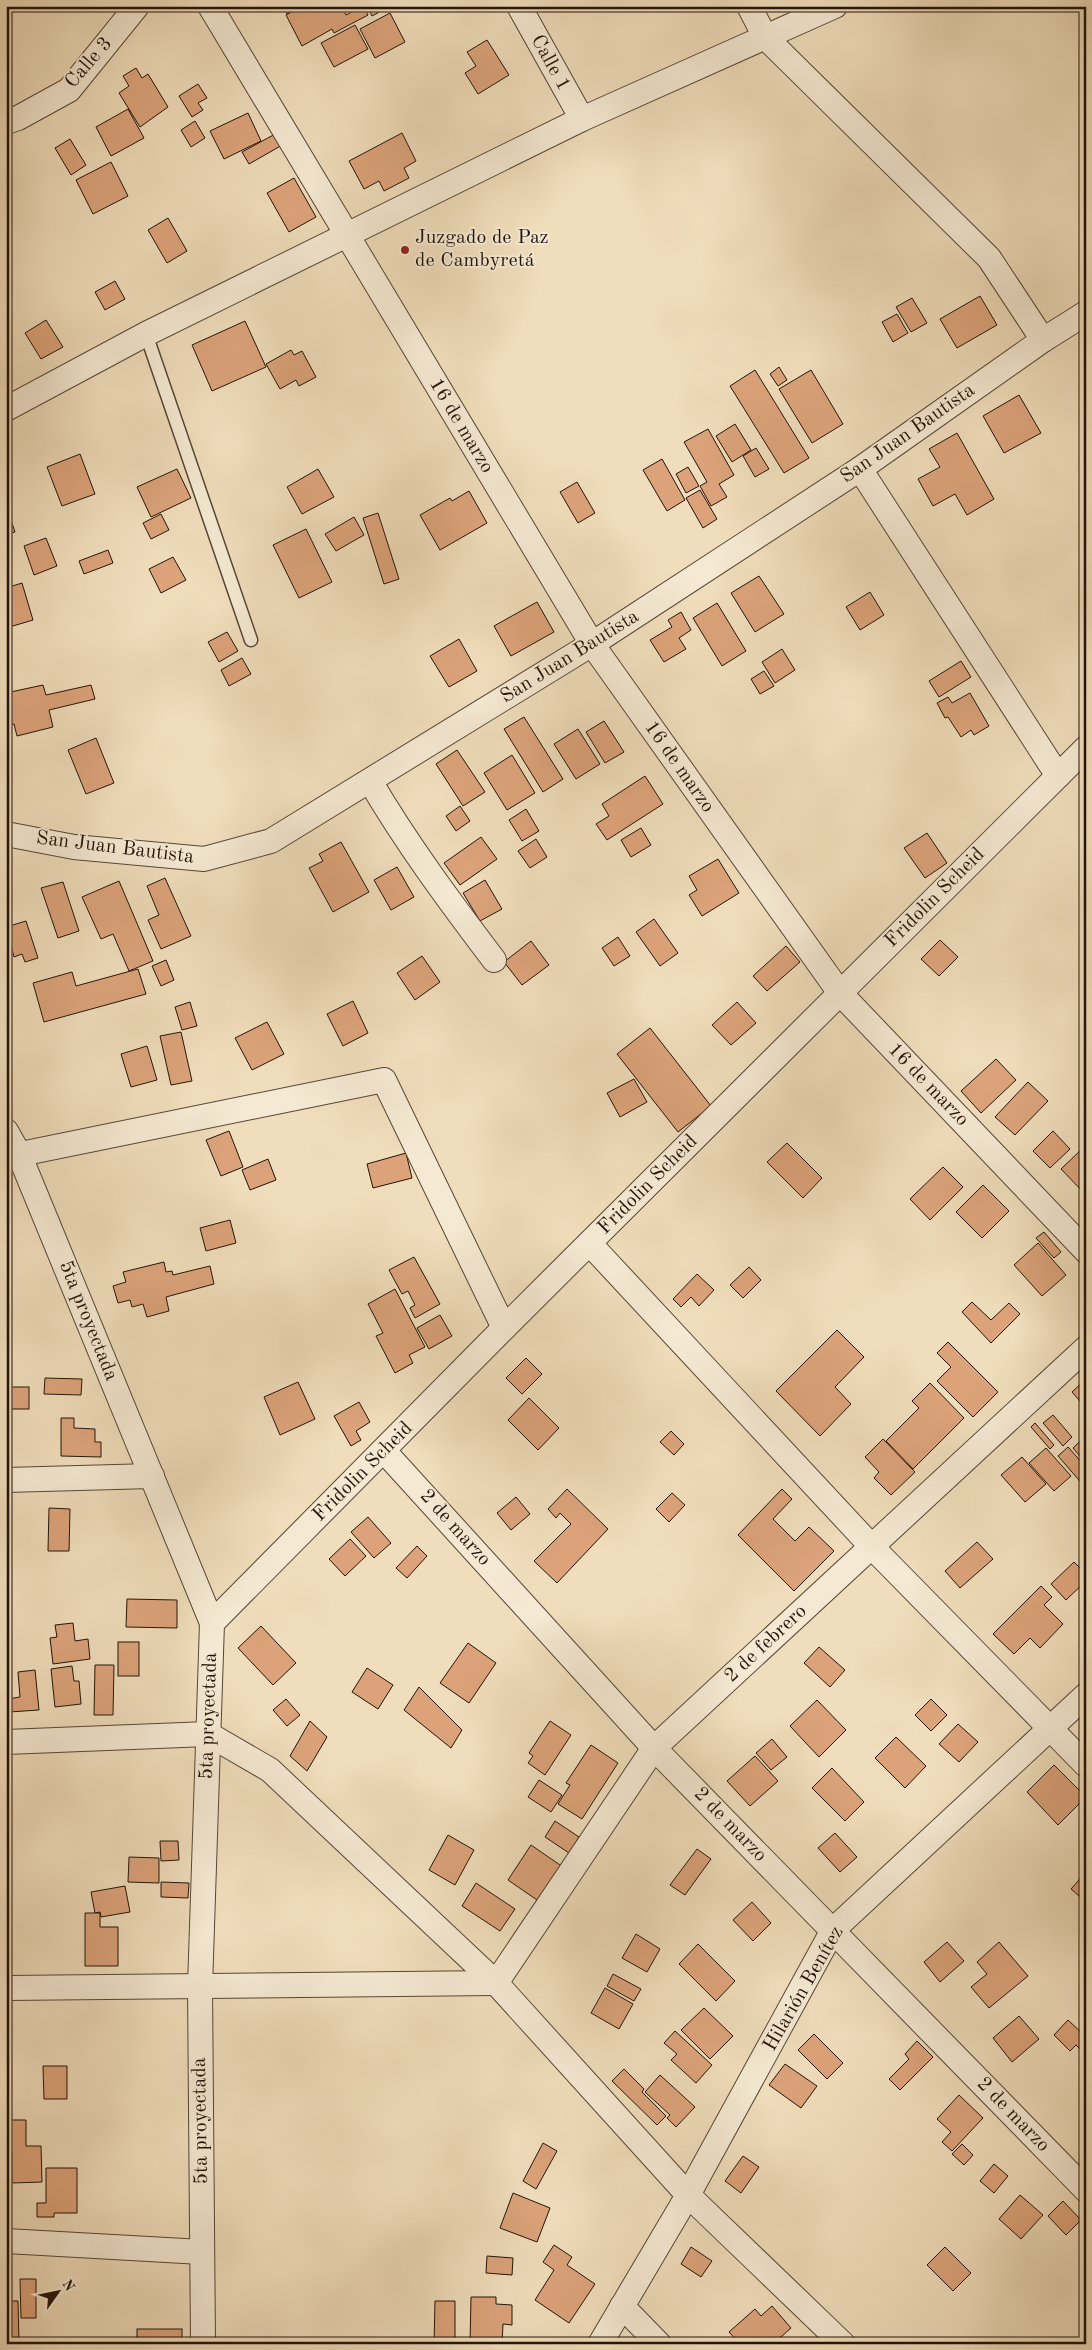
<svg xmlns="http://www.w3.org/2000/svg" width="1092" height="2350" font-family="'Old Standard TT',serif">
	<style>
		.building { fill: #dca37a; stroke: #221309 }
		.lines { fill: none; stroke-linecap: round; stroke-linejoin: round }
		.lane-casing { stroke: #564636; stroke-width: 15 }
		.street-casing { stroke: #564636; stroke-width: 26 }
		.lane { stroke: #f5e9d3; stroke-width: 12 }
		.street { stroke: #f5e9d3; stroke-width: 24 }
		.poi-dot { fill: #8f2418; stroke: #f5e9d3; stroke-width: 2 }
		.labels { text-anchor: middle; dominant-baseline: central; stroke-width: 4; stroke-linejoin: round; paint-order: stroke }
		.street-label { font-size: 20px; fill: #221309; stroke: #f5e9d3 }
		.poi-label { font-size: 20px; fill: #221309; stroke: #f5e9d3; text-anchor: start }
	</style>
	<rect width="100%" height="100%" fill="#f0ddbb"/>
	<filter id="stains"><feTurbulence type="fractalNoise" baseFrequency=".004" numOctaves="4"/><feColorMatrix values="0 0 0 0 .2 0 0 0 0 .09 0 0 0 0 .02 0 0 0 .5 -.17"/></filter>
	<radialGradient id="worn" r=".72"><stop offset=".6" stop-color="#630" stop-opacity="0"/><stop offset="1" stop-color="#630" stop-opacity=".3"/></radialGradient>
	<!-- building -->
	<g class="building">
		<polygon points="283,6 301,6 287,14"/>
		<polygon points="302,6 341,6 346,15 363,6 368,15 334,33 332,29 302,46 286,15"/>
		<polygon points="367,6 386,6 387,8 372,16"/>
		<polygon points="390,13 405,42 375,58 360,29"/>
		<polygon points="355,25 368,49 334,67 321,43"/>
		<polygon points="487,40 509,75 478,94 465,73 476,66 467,52"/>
		<polygon points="136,68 142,78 148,74 168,107 140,127 119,93 129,86 123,76"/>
		<polygon points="198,84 207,98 198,103 203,110 192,117 179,96"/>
		<polygon points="128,109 144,138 111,156 96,127"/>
		<polygon points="248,113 261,141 224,159 210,131"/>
		<polygon points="195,121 205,138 191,147 181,130"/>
		<polygon points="277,133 284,144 249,164 242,152"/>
		<polygon points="402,133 416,161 404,168 409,178 384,191 379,181 364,189 349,161"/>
		<polygon points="70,139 86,165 71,175 55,148"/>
		<polygon points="111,162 128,196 93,214 76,180"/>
		<polygon points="294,178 316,217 289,232 267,193"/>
		<polygon points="168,218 187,251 167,263 148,230"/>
		<polygon points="115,281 125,299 105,310 95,292"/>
		<polygon points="980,296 997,325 957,348 940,319"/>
		<polygon points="912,298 927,323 911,332 896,307"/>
		<polygon points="897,314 908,333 893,342 882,322"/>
		<polygon points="46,320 63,347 41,359 25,333"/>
		<polygon points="245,321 266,367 212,391 192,345"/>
		<polygon points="291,350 294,355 302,351 316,377 299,386 296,380 280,389 266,364"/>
		<polygon points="779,367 787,380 778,386 770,374"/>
		<polygon points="755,370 809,458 784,473 730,386"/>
		<polygon points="811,370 843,424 812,443 779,389"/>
		<polygon points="1019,395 1041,433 1004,453 983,416"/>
		<polygon points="735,424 751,450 732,462 716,436"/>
		<polygon points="708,429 734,475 719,484 727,497 711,506 700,486 707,482 684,442"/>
		<polygon points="957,433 994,499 967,515 955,494 933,506 918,479 940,467 929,449"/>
		<polygon points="756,448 769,469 755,477 743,456"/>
		<polygon points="80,454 95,494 62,506 47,467"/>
		<polygon points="662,459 685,500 667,511 643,470"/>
		<polygon points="688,467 699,486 686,493 676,474"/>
		<polygon points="177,469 191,498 151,517 137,487"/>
		<polygon points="318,469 334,497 302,514 287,487"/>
		<polygon points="577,482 595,513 578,523 560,492"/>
		<polygon points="700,490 717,519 703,528 686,498"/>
		<polygon points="469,491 487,523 440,550 420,515 450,498 452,501"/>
		<polygon points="6,505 15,532 6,535"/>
		<polygon points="378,513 399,579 384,584 363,518"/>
		<polygon points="161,514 169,530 151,539 143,523"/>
		<polygon points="354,517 364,535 336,551 325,534"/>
		<polygon points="306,529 332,582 299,598 273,545"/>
		<polygon points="46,538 57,566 34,575 24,546"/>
		<polygon points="108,550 113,563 84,574 79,561"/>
		<polygon points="173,557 186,580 161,593 149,569"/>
		<polygon points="759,576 784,614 755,632 731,593"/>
		<polygon points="22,583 33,620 6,628 6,588"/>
		<polygon points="870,592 884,615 860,630 846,607"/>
		<polygon points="537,602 554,632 511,656 494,626"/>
		<polygon points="717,603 746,651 722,666 693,618"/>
		<polygon points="681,612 691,630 679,638 686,649 664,662 650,640 672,627 668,620"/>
		<polygon points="227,632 238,651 219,662 208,642"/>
		<polygon points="459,639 477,671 449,687 430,656"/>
		<polygon points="782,649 795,670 775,683 762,662"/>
		<polygon points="242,658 251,674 229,686 221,670"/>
		<polygon points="961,661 971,677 939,697 929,681"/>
		<polygon points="764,671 774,686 760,694 751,679"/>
		<polygon points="43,685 46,695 91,685 95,699 49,710 53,727 17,736 14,724 6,726 6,693"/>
		<polygon points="970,693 989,726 974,735 971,730 961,737 948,717 945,718 937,703 948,697 952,703"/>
		<polygon points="524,717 563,779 543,792 504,729"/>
		<polygon points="604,721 624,752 605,763 586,732"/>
		<polygon points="578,729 600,764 576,779 554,744"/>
		<polygon points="96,738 114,783 86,794 68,750"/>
		<polygon points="457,750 485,792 463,806 436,764"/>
		<polygon points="512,755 535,793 507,810 484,773"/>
		<polygon points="645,776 663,804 607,840 596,824 609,816 602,804"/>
		<polygon points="460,806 470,821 456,831 446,816"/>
		<polygon points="526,809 539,831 522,841 509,820"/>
		<polygon points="641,828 651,845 631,857 621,840"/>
		<polygon points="927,833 947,863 925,878 904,848"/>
		<polygon points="481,837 497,859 460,885 444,863"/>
		<polygon points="536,839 547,857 530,868 518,851"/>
		<polygon points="341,842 369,892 333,912 309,868 323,861 319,854"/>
		<polygon points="718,859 739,893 702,916 689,895 697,890 689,876"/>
		<polygon points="397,867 414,897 391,910 374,880"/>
		<polygon points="165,878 191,936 161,949 148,920 159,915 147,886"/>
		<polygon points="485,880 502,909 480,921 463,893"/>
		<polygon points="119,881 153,961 129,971 113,934 101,939 82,897"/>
		<polygon points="63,882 79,931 58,938 41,888"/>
		<polygon points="654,919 678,953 660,966 636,932"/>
		<polygon points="26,921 38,958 25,962 22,954 14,957 6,927"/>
		<polygon points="618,937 630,956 614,966 602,948"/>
		<polygon points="940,940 958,957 939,976 921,959"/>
		<polygon points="531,941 549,965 522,985 504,962"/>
		<polygon points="786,946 800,962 767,991 753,976"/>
		<polygon points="422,956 440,982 415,1000 397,973"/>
		<polygon points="166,960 174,980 161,986 152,966"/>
		<polygon points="138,969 146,994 44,1022 33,983 72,972 76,986"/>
		<polygon points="353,1001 368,1033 343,1046 327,1014"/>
		<polygon points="190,1002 197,1026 182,1030 175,1007"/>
		<polygon points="737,1002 756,1023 731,1045 712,1025"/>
		<polygon points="267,1022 284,1054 252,1070 235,1038"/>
		<polygon points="650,1028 711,1106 678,1132 617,1054"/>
		<polygon points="181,1032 192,1081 171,1085 160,1036"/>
		<polygon points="147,1046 157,1080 131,1087 121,1054"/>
		<polygon points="996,1059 1016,1080 981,1113 961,1091"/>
		<polygon points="634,1079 647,1102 620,1117 607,1093"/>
		<polygon points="1028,1082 1048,1101 1015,1135 995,1117"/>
		<polygon points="229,1131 243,1167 221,1176 206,1140"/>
		<polygon points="1053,1131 1070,1149 1050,1168 1033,1151"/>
		<polygon points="787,1143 822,1178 803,1198 767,1162"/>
		<polygon points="1082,1149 1086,1153 1085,1194 1061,1169"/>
		<polygon points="406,1153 412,1178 373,1188 367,1164"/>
		<polygon points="268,1159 276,1180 250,1190 242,1170"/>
		<polygon points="943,1167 963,1187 930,1220 910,1199"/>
		<polygon points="983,1185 1009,1211 982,1238 956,1212"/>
		<polygon points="230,1220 236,1243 206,1251 200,1228"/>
		<polygon points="1044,1232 1061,1252 1054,1258 1036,1238"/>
		<polygon points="1038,1243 1066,1275 1042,1296 1014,1265"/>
		<polygon points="414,1257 440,1304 415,1318 410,1308 415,1305 408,1291 402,1294 389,1270"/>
		<polygon points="164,1262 166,1272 172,1271 173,1275 210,1266 214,1284 166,1297 169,1311 147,1317 143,1304 132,1307 130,1300 118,1303 113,1286 126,1282 123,1272"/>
		<polygon points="749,1267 761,1280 743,1298 730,1285"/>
		<polygon points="697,1274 714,1290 699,1306 691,1297 681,1307 673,1299"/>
		<polygon points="395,1289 425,1347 409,1355 413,1363 395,1373 376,1336 383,1333 368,1304"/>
		<polygon points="972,1302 991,1320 1009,1303 1020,1314 991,1343 962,1312"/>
		<polygon points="440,1315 452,1336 429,1349 417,1328"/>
		<polygon points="837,1330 864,1357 835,1387 851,1404 820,1436 776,1391"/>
		<polygon points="948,1342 998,1392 973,1417 937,1381 951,1367 937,1353"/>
		<polygon points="526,1358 542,1374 522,1394 506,1378"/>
		<polygon points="45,1378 82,1379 81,1395 44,1394"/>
		<polygon points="1086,1379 1086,1408 1072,1392"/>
		<polygon points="298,1382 315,1419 280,1435 264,1397"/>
		<polygon points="930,1383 964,1418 913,1469 886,1441 919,1408 912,1401"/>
		<rect x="6" y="1387" width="23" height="22"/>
		<polygon points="529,1398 559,1428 538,1450 508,1420"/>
		<polygon points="359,1402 370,1422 356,1431 361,1440 351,1446 334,1416"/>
		<polygon points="1053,1415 1072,1437 1063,1446 1043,1423"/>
		<polygon points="61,1418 74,1418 74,1428 95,1429 95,1442 101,1442 101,1457 61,1456"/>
		<polygon points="1035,1423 1054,1445 1050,1449 1031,1427"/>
		<polygon points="671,1431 684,1444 674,1455 660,1442"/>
		<polygon points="1086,1436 1086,1463 1073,1448"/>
		<polygon points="883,1439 915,1472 891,1495 874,1478 879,1472 865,1457"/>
		<polygon points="1068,1447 1086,1467 1085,1487 1058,1456"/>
		<polygon points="1046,1448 1071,1476 1054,1491 1029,1463"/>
		<polygon points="1022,1457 1046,1484 1025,1502 1001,1475"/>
		<polygon points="567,1489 608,1529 557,1583 534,1561 571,1524 560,1513 556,1518 548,1509"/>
		<polygon points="782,1489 792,1499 773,1519 795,1541 809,1527 834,1551 794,1591 738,1535"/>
		<polygon points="672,1493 685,1505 669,1522 656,1509"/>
		<polygon points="516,1497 530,1514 511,1530 497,1513"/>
		<polygon points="49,1508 70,1509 69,1551 48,1551"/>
		<polygon points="368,1517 391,1543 374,1558 351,1532"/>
		<polygon points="350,1539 366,1556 345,1576 329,1559"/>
		<polygon points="977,1542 993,1559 960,1588 945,1571"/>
		<polygon points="417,1546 427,1556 407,1578 396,1568"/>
		<polygon points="1074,1562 1086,1574 1086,1581 1066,1600 1051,1584"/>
		<polygon points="1041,1586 1052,1597 1044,1605 1063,1624 1040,1648 1030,1638 1014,1654 993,1634"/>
		<polygon points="127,1599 177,1600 177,1628 126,1627"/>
		<polygon points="73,1623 75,1641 88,1639 90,1659 53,1664 50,1638 57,1637 55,1625"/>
		<polygon points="261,1626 296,1663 273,1685 238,1648"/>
		<rect x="118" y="1642" width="21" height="34"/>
		<polygon points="468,1643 496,1663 469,1703 440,1683"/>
		<polygon points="819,1647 845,1670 830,1687 804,1663"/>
		<polygon points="95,1665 114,1665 113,1715 94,1715"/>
		<polygon points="72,1666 74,1681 79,1681 81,1704 55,1707 51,1669"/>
		<polygon points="367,1668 393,1685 378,1709 352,1692"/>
		<polygon points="35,1670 39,1710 9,1712 8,1699 20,1697 18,1672"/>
		<polygon points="419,1687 462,1730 451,1748 404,1710"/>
		<polygon points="286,1699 300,1715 287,1726 273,1710"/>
		<polygon points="931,1699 947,1715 931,1731 915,1715"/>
		<polygon points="817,1700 846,1730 819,1757 790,1726"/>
		<polygon points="310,1721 327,1737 307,1771 290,1756"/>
		<polygon points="550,1721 571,1735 545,1775 528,1763 533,1756 529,1753"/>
		<polygon points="958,1724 978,1742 959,1762 939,1744"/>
		<polygon points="896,1737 926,1766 905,1788 875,1758"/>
		<polygon points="772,1739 787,1757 771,1770 756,1753"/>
		<polygon points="591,1745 618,1763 582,1819 558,1804 570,1785 566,1783"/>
		<polygon points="755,1756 778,1781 750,1806 727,1781"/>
		<polygon points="1054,1765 1086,1797 1058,1825 1027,1792"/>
		<polygon points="832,1768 864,1802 845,1821 812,1788"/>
		<polygon points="539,1780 562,1795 551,1812 528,1797"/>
		<polygon points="555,1821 579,1837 569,1853 545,1837"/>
		<polygon points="835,1833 857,1857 840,1872 818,1848"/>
		<polygon points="448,1835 474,1850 455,1885 429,1870"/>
		<polygon points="160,1841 178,1841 179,1860 161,1861"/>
		<polygon points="531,1845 563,1867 540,1902 508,1880"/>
		<polygon points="697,1849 711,1859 685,1895 670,1885"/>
		<polygon points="129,1857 159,1858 159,1883 128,1882"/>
		<polygon points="1086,1872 1086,1902 1071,1889"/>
		<polygon points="161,1882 189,1883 188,1898 161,1897"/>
		<polygon points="476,1883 515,1909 500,1931 462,1906"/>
		<polygon points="125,1886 130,1912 101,1917 100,1912 95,1913 91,1892"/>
		<polygon points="752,1902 771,1923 753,1941 733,1920"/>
		<polygon points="85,1913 100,1913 100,1927 118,1927 118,1966 85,1966"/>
		<polygon points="636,1934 660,1949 647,1972 622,1958"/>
		<polygon points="947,1942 964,1961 940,1982 924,1962"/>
		<polygon points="999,1942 1028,1976 989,2008 971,1987 987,1974 977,1962"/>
		<polygon points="698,1944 735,1981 716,2001 679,1964"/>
		<polygon points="613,1974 641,1989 634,2001 607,1986"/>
		<polygon points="605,1988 633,2004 619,2029 591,2013"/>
		<polygon points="704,2008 733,2036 710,2059 681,2030"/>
		<polygon points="1019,2016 1039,2039 1012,2062 993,2038"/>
		<polygon points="1068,2020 1086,2037 1086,2049 1083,2052 1076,2045 1070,2051 1054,2035"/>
		<polygon points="675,2031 712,2065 696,2083 671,2060 677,2054 664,2043"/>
		<polygon points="814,2034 843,2063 827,2079 798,2050"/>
		<polygon points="917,2041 933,2057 900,2090 889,2079 909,2059 905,2054"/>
		<polygon points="785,2064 817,2086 801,2108 769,2085"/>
		<polygon points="43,2066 67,2066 67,2099 44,2099"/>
		<polygon points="624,2069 644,2089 642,2092 666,2116 657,2125 612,2081"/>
		<polygon points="660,2075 695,2107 676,2127 667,2118 670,2115 645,2092"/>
		<polygon points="959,2095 983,2118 952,2151 942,2142 951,2132 937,2119"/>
		<polygon points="6,2120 26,2120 26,2146 41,2146 42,2182 12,2183 12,2152 6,2152"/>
		<polygon points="543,2143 557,2151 536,2189 523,2181"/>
		<polygon points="962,2144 973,2155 964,2165 952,2154"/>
		<polygon points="743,2156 759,2167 741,2193 725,2181"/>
		<polygon points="994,2164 1008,2176 994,2193 980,2181"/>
		<polygon points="46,2168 77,2168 77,2213 54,2213 54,2217 37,2217 37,2203 46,2203"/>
		<polygon points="513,2193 550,2208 537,2242 500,2228"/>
		<polygon points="1020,2195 1043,2215 1021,2239 999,2219"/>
		<polygon points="1063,2201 1081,2220 1066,2235 1048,2216"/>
		<polygon points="554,2245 572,2257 567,2265 595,2284 569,2323 535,2300 554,2270 543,2262"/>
		<polygon points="691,2247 712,2261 701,2277 681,2264"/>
		<polygon points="945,2247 971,2273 953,2291 927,2265"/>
		<polygon points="487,2256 513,2258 512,2275 486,2273"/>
		<polygon points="20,2279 36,2279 36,2318 21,2318"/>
		<polygon points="471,2297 496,2297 496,2304 512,2305 512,2325 503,2324 502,2344 470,2344"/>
		<polygon points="6,2301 18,2301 19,2344 6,2344"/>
		<polygon points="435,2301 455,2301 455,2344 434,2344"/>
		<polygon points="772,2306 791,2328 773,2344 740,2344 729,2332 755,2309 761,2316"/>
		<rect x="137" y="2329" width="45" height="15"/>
	</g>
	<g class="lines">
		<!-- lane casing -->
		<g class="lane-casing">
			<polyline id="lane" points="146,334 251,640"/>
		</g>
		<!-- street casing -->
		<g class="street-casing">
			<g id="street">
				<polyline points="210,6 592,644 840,993 1086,1251"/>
				<polyline points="519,6 582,119"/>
				<polyline points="749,6 765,37 989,258 1043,340"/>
				<polyline points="6,122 18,118 69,90 137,6"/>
				<polyline points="6,409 146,334 582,119 835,6"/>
				<polyline points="860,469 1058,776"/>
				<path d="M 370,781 C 407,844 450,902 494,960"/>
				<polyline points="6,834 74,847 204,859 271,841 592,644 860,469 1043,340 1086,313"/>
				<polyline points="6,1131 19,1154 212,1623 200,1987 203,2344"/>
				<polyline points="6,1157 384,1080 504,1328"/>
				<polyline points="590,1244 872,1547 1086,1765"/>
				<polyline points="384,1451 654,1748 1086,2190"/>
				<polyline points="6,1480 152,1476"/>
				<polyline points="212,1623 504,1328 1086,748"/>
				<polyline points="6,1742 208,1734 270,1770 496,1983 688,2195 843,2344"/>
				<polyline points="6,1988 496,1983 654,1748 1086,1348"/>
				<polyline points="6,2241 202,2252"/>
				<polyline points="622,2306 659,2344"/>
				<polyline points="600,2344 688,2195 833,1930 1086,1695"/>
			</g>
		</g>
		<!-- lane -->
		<use href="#lane" class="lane"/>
		<!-- street -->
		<use href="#street" class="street"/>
	</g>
	<!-- markers -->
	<circle class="poi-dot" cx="405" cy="250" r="5"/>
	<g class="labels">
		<!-- street labels -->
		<g class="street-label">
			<text transform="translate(89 63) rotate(-49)">Calle 3</text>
			<text transform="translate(550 63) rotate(61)">Calle 1</text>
			<text transform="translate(461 426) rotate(59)">16 de marzo</text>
			<text transform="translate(908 434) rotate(-35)">San Juan Bautista</text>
			<text transform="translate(570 657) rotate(-32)">San Juan Bautista</text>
			<text transform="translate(679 767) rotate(55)">16 de marzo</text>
			<text transform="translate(115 848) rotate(7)">San Juan Bautista</text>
			<text transform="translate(935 898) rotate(-45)">Fridolin Scheid</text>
			<text transform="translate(928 1085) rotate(46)">16 de marzo</text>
			<text transform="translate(648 1185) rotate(-45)">Fridolin Scheid</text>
			<text transform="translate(88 1321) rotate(68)">5ta proyectada</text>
			<text transform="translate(363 1472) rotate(-45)">Fridolin Scheid</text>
			<text transform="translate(455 1528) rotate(48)">2 de marzo</text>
			<text transform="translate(766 1644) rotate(-43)">2 de febrero</text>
			<text transform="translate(209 1716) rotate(-88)">5ta proyectada</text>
			<text transform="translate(730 1825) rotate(46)">2 de marzo</text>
			<text transform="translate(804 1989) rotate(-60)">Hilarión Benítez</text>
			<text transform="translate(1013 2115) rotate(46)">2 de marzo</text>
			<text transform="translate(201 2121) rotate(-91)">5ta proyectada</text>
		</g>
		<!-- poi labels -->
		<g class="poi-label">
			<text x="415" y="238">Juzgado de Paz<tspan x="415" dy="23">de Cambyretá</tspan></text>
		</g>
	</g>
	<!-- margin -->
	<rect width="1092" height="2350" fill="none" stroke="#f0ddbb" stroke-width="25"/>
	<rect x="8" y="8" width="1077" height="2335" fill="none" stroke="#221309" stroke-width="2.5"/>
	<rect x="12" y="12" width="1067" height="2325" fill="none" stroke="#221309"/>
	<!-- north arrow -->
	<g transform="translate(58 2292) rotate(57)" stroke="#f5e9d3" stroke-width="4" paint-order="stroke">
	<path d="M0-4L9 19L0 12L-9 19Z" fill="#221309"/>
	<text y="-8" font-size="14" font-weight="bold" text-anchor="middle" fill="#221309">N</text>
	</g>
	<rect width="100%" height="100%" filter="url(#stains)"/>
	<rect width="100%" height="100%" fill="url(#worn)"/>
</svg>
